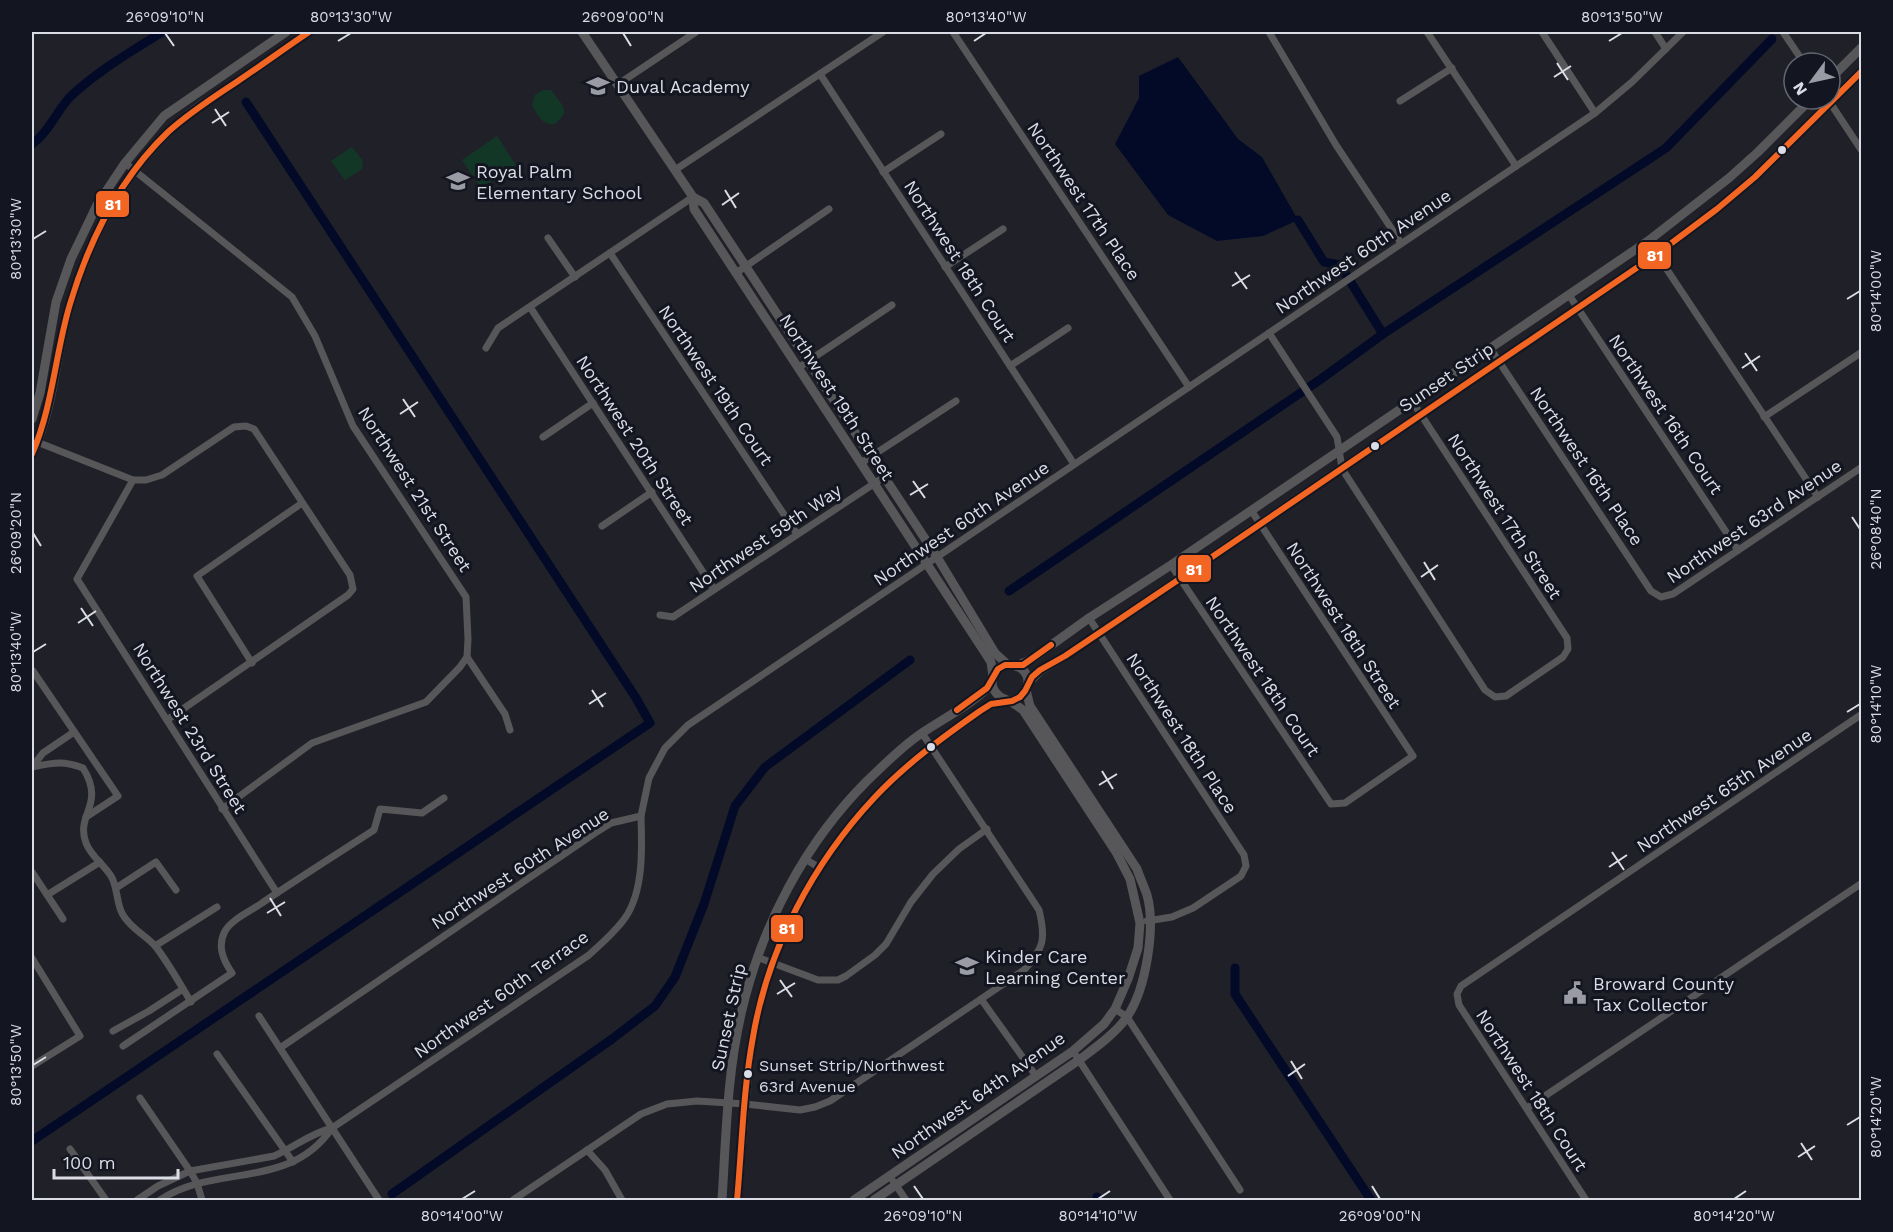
<svg xmlns="http://www.w3.org/2000/svg" width="1893" height="1232" font-family="'Work Sans',sans-serif">
	<style>
		.green { fill: #133726 }
		.water { fill: #030a27 }
		.lines { fill: none; stroke-linecap: round; stroke-linejoin: round }
		.canal { stroke: #030a27; stroke-width: 9 }
		.minor { stroke: #575658; stroke-width: 7 }
		.tertiary { stroke: #575658; stroke-width: 9 }
		.bus-1-casing { stroke: #131621; stroke-width: 10 }
		.bus-1 { stroke: #f26522; stroke-width: 6 }
		.ticks { fill: none; stroke: #dbdde6; stroke-width: 2 }
		.bus-dot { fill: #dbdde6; stroke: #131621; stroke-width: 2 }
		.labels { text-anchor: middle; dominant-baseline: central; stroke-width: 6; stroke-linejoin: round; paint-order: stroke }
		.bus-label { font-size: 16px; fill: #dbdde6; stroke: #131621; text-anchor: start }
		.poi-label { font-size: 18px; fill: #dbdde6; stroke: #131621; text-anchor: start }
		.street-label { font-size: 18px; fill: #dbdde6; stroke: #131621 }
		.line-badge { stroke: #131621; stroke-width: 2 }
		.badge-label { font-size: 16px; text-anchor: middle; font-weight: bold; fill: #fff }
		.neatline { fill: none; stroke: #dbdde6; stroke-width: 2 }
		.ticks-label { font-size: 15px; text-anchor: middle; fill: #dbdde6 }
	</style>
	<rect width="100%" height="100%" fill="#202128"/>
	<!-- green -->
	<g class="green">
		<path d="M 543,90 L 551,90 L 563,106 L 564,114 L 555,124 C 542,126 538,115 532,105 L 535,95 Z"/>
		<polygon points="497,136 516,165 481,188 462,160"/>
		<polygon points="352,147 363,161 362,169 345,180 331,161"/>
	</g>
	<!-- water -->
	<polygon class="water" points="1178,57 1238,139 1262,157 1298,220 1263,236 1217,241 1168,215 1115,144 1139,98 1139,76"/>
	<g class="lines">
		<!-- canal -->
		<g class="canal">
			<path d="M 32,144 C 49,132 56,112 70,97 C 97,71 131,52 162,32"/>
			<polyline points="1298,220 1324,262 1340,265 1383,334"/>
			<polyline points="1009,591 1321,379 1383,334 1666,148 1772,39"/>
			<polyline points="1235,968 1235,994 1371,1200"/>
			<polyline points="32,1141 650,723 636,698 246,102"/>
			<polyline points="392,1194 612,1039 655,1006 675,977 704,904 735,806 765,767 910,660"/>
			<polyline points="1097,1197 1099,1200"/>
		</g>
		<!-- minor -->
		<g class="minor">
			<polyline points="953,32 1189,387"/>
			<polyline points="1269,32 1336,145 1401,243"/>
			<polyline points="1427,32 1516,166"/>
			<polyline points="1542,32 1595,113"/>
			<polyline points="1655,32 1666,49"/>
			<polyline points="1783,32 1804,63"/>
			<polyline points="820,74 1074,464"/>
			<polyline points="617,85 696,32"/>
			<polyline points="1400,101 1452,68"/>
			<polyline points="1829,101 1862,151"/>
			<polyline points="125,163 292,297 315,336 353,426 466,597 468,639 467,657 505,714 510,730"/>
			<polyline points="675,170 883,32"/>
			<polyline points="883,172 941,134"/>
			<polyline points="548,238 575,277"/>
			<polyline points="1648,241 1818,497"/>
			<polyline points="610,253 797,534"/>
			<polyline points="945,267 1003,229"/>
			<polyline points="736,273 829,209"/>
			<polyline points="1569,295 1738,550"/>
			<polyline points="530,307 714,589"/>
			<polyline points="1269,333 1337,437 1342,468 1346,475 1485,690 1495,697 1506,696 1563,657 1568,649 1567,638 1412,401"/>
			<polyline points="486,348 498,328 693,197"/>
			<polyline points="1490,348 1651,591 1661,597 1673,594 1862,467"/>
			<polyline points="1010,366 1068,328"/>
			<polyline points="798,368 892,305"/>
			<polyline points="1764,417 1862,352"/>
			<polyline points="543,437 593,403"/>
			<polyline points="32,440 133,480 146,480 162,475 234,427 246,426 254,429 350,575 353,589 348,595 167,720"/>
			<polyline points="861,463 956,401"/>
			<polyline points="133,480 77,579 277,893"/>
			<polyline points="602,526 652,492"/>
			<polyline points="1171,565 1331,804 1345,803 1413,756 1251,510"/>
			<polyline points="660,615 673,617 884,477"/>
			<polyline points="1089,618 1244,855 1246,866 1241,876 1193,908 1172,917 1147,921"/>
			<polyline points="252,663 197,576 302,503"/>
			<polyline points="32,672 33,671 118,796 86,817"/>
			<path d="M 32,767 C 52,763 63,760 83,768 C 106,805 75,814 86,843 C 91,856 103,864 111,876 C 118,887 116,904 123,915 C 131,929 147,936 156,947 C 169,964 180,984 191,1002"/>
			<polyline points="32,767 43,753 74,732"/>
			<polyline points="222,809 312,743 426,702 460,667 467,657"/>
			<polyline points="805,859 820,868"/>
			<polyline points="32,872 63,919"/>
			<polyline points="116,888 156,862 176,890"/>
			<polyline points="47,895 100,862"/>
			<polyline points="155,946 217,907"/>
			<polyline points="757,957 818,980 838,980 846,976 875,955 886,944 911,902 933,874 959,849 987,829"/>
			<polyline points="32,958 80,1036 32,1066"/>
			<polyline points="981,999 1036,1076"/>
			<polyline points="1115,1009 1127,1017 1240,1190"/>
			<polyline points="259,1016 379,1200"/>
			<polyline points="113,1031 149,1011 183,989"/>
			<path d="M 123,1046 L 232,973 C 223,960 217,946 225,931 C 232,919 251,911 262,903 C 299,878 337,854 374,830 L 380,809 L 422,813 L 444,798"/>
			<polyline points="280,1048 595,833 611,823 641,816 649,778 665,748 688,725 1595,113 1632,82 1683,32"/>
			<polyline points="1073,1051 1170,1200"/>
			<polyline points="217,1054 293,1162"/>
			<polyline points="140,1098 190,1171 197,1183 202,1200"/>
			<polyline points="1527,1108 1862,883"/>
			<polyline points="70,1149 106,1200"/>
			<polyline points="587,1150 605,1170 622,1200"/>
			<polyline points="893,1181 906,1200"/>
			<path d="M 137,1200 L 158,1186 L 190,1171 L 274,1156 C 295,1147 309,1134 332,1128 L 589,955 C 602,943 615,932 625,918 C 644,891 642,847 641,816"/>
			<path d="M 160,1200 C 216,1163 289,1191 332,1128"/>
			<path d="M 513,1200 L 641,1114 L 667,1104 L 697,1101 L 745,1104 L 800,1110 L 815,1107 L 830,1101 L 1024,970 C 1044,949 1046,938 1039,910 L 922,733"/>
			<polyline points="1586,1200 1459,1005 1457,994 1461,986 1862,714"/>
		</g>
		<!-- tertiary -->
		<g class="tertiary">
			<polyline points="582,32 693,197 694,209 984,651 991,662 993,676"/>
			<polyline points="1830,79 1862,47"/>
			<polyline points="693,197 704,203 937,557 995,653 1008,665"/>
			<polyline points="32,419 40,393 56,302 71,259 97,205 125,163 164,116 286,32"/>
			<path d="M 32,454 C 55,407 55,354 70,305 C 92,232 128,162 189,114 C 204,102 222,92 238,81 C 262,65 285,48 309,32"/>
			<polyline points="1016,666 1032,659 1089,618 1171,565 1648,241 1729,178 1758,152 1811,99"/>
			<polyline points="1028,683 1040,671 1062,658 1180,578 1657,254 1717,209 1755,177 1862,71"/>
			<path d="M 722,1200 C 726,1137 727,1072 742,1010 C 762,925 805,843 867,781 C 885,764 902,746 922,733 C 939,721 983,698 992,682"/>
			<path d="M 737,1200 C 742,1148 744,1094 752,1042 C 766,951 812,863 875,797 C 900,770 928,748 958,727 C 968,720 978,712 988,706 C 999,700 1013,704 1022,695 C 1032,686 1029,670 1016,666 C 992,658 981,691 1007,700"/>
			<polyline points="854,1200 1073,1051 1104,1024 1115,1009 1128,979 1138,948 1140,923 1130,879 1116,852 1023,710 1010,701"/>
			<path d="M 874,1200 L 1079,1060 C 1095,1048 1116,1033 1127,1017 C 1146,989 1156,927 1147,895 C 1144,886 1140,878 1137,869 L 1030,706 L 1026,690"/>
		</g>
		<!-- bus-1 casing -->
		<g class="bus-1-casing">
			<g id="bus-1">
				<path d="M 32,454 C 53,406 55,354 70,304 C 89,241 120,178 168,132 C 190,112 214,97 238,81 C 262,65 285,48 309,32"/>
				<polyline points="957,710 987,688 998,669 1005,665 1023,665 1051,645"/>
				<path d="M 737,1200 C 742,1146 743,1091 753,1037 C 768,948 813,863 875,797 C 906,764 943,737 980,711 L 991,704 L 1012,701 L 1020,697 L 1025,691 L 1032,677 L 1040,670 L 1065,656 L 1181,578 L 1657,254 L 1717,209 L 1755,177 L 1862,71"/>
			</g>
		</g>
		<!-- bus-1 -->
		<use href="#bus-1" class="bus-1"/>
	</g>
	<!-- ticks -->
	<path class="ticks" d="M 165,33 L 174,46M 623,33 L 631,46M 338,41 L 351,33M 974,41 L 986,33M 1609,41 L 1622,33M 1557,63 L 1568,80M 1554,77 L 1571,66M 215,109 L 226,126M 212,123 L 229,112M 725,190 L 736,208M 722,205 L 739,193M 33,239 L 46,231M 1235,272 L 1247,289M 1232,286 L 1250,275M 1847,299 L 1860,291M 1745,353 L 1757,371M 1742,368 L 1760,356M 403,399 L 415,417M 400,414 L 418,402M 913,481 L 925,498M 910,495 L 928,484M 1852,517 L 1860,529M 33,533 L 41,546M 1424,562 L 1435,580M 1421,577 L 1438,565M 81,608 L 93,626M 78,623 L 96,611M 33,652 L 46,644M 592,690 L 603,707M 589,704 L 606,693M 1847,712 L 1860,704M 1102,771 L 1113,789M 1099,785 L 1117,774M 1612,852 L 1624,870M 1609,867 L 1627,855M 270,898 L 281,916M 267,913 L 285,902M 780,980 L 792,997M 777,994 L 795,983M 1291,1061 L 1302,1079M 33,1065 L 46,1057M 1288,1076 L 1305,1064M 1847,1125 L 1860,1117M 1801,1143 L 1812,1160M 1798,1157 L 1815,1146M 914,1186 L 923,1199M 1372,1186 L 1380,1199M 462,1199 L 475,1191M 1098,1199 L 1110,1191M 1734,1199 L 1746,1191"/>
	<!-- icons -->
	<defs>
		<g id="school-bare" transform="scale(1.8)"><path d="M0-5L7-2L0 1L-7-2ZM-4 1L0 2.5L4 1V4Q0 6-4 4Z" fill="#9a9ba4" stroke="#131621" stroke-width="2.5" paint-order="stroke"/></g>
		<g id="civic-bare" transform="scale(1.8)"><path d="M-.6-6.5H3V-4.5H.6V-3L4-1V1h2V6H-6V1h2V-1L-.6-3ZM-1.2 2.5V6h2.4V2.5Z" fill="#9a9ba4" stroke="#131621" stroke-width="2.5" paint-order="stroke"/></g>
	</defs>
	<g fill-rule="evenodd">
		<use href="#school-bare" x="598" y="86"/>
		<use href="#school-bare" x="458" y="181"/>
		<use href="#school-bare" x="967" y="966"/>
		<use href="#civic-bare" x="1575" y="993"/>
	</g>
	<!-- markers -->
	<g class="bus-dot">
		<circle cx="1782" cy="150" r="5"/>
		<circle cx="1375" cy="446" r="5"/>
		<circle cx="931" cy="747" r="5"/>
		<circle cx="748" cy="1074" r="5"/>
	</g>
	<g class="labels">
		<!-- bus labels -->
		<g class="bus-label">
			<text x="759" y="1065">Sunset Strip/Northwest<tspan x="759" dy="21">63rd Avenue</tspan></text>
		</g>
		<!-- poi labels -->
		<g class="poi-label">
			<text x="616" y="86">Duval Academy</text>
			<text x="476" y="171">Royal Palm<tspan x="476" dy="21">Elementary School</tspan></text>
			<text x="985" y="956">Kinder Care<tspan x="985" dy="21">Learning Center</tspan></text>
			<text x="1593" y="983">Broward County<tspan x="1593" dy="21">Tax Collector</tspan></text>
		</g>
		<!-- street labels -->
		<g class="street-label">
			<text transform="translate(1084 201) rotate(56)">Northwest 17th Place</text>
			<text transform="translate(1363 251) rotate(-34)">Northwest 60th Avenue</text>
			<text transform="translate(960 261) rotate(57)">Northwest 18th Court</text>
			<text transform="translate(1446 377) rotate(-34)">Sunset Strip</text>
			<text transform="translate(716 385) rotate(56)">Northwest 19th Court</text>
			<text transform="translate(837 397) rotate(57)">Northwest 19th Street</text>
			<text transform="translate(1666 414) rotate(56)">Northwest 16th Court</text>
			<text transform="translate(635 440) rotate(57)">Northwest 20th Street</text>
			<text transform="translate(1587 466) rotate(56)">Northwest 16th Place</text>
			<text transform="translate(415 489) rotate(57)">Northwest 21st Street</text>
			<text transform="translate(1505 516) rotate(57)">Northwest 17th Street</text>
			<text transform="translate(1754 521) rotate(-34)">Northwest 63rd Avenue</text>
			<text transform="translate(961 523) rotate(-34)">Northwest 60th Avenue</text>
			<text transform="translate(765 538) rotate(-34)">Northwest 59th Way</text>
			<text transform="translate(1344 625) rotate(57)">Northwest 18th Street</text>
			<text transform="translate(1263 676) rotate(56)">Northwest 18th Court</text>
			<text transform="translate(190 728) rotate(58)">Northwest 23rd Street</text>
			<text transform="translate(1182 733) rotate(57)">Northwest 18th Place</text>
			<text transform="translate(1724 790) rotate(-34)">Northwest 65th Avenue</text>
			<text transform="translate(520 868) rotate(-33)">Northwest 60th Avenue</text>
			<text transform="translate(501 994) rotate(-35)">Northwest 60th Terrace</text>
			<text transform="translate(728 1017) rotate(-78)">Sunset Strip</text>
			<text transform="translate(1532 1090) rotate(57)">Northwest 18th Court</text>
			<text transform="translate(978 1095) rotate(-35)">Northwest 64th Avenue</text>
		</g>
	</g>
	<g class="line-badge">
		<rect x="95" y="190" width="35" height="28" rx="6" fill="#f26522"/>
		<rect x="1637" y="241" width="35" height="29" rx="6" fill="#f26522"/>
		<rect x="1177" y="554" width="35" height="29" rx="6" fill="#f26522"/>
		<rect x="770" y="914" width="34" height="29" rx="6" fill="#f26522"/>
	</g>
	<g class="badge-label">
		<text x="113" y="210">81</text>
		<text x="1655" y="261">81</text>
		<text x="1194" y="575">81</text>
		<text x="787" y="934">81</text>
	</g>
	<!-- border -->
	<rect width="1893" height="1232" fill="none" stroke="#131621" stroke-width="66"/>
	<!-- north arrow -->
	<g transform="translate(1812 81) rotate(237)"><circle r="28" fill="#131621" stroke="#636670" stroke-width="1.5"/>
	<path d="M0-4.5L10 22L0 15L-10 22Z" fill="#9a9ba4"/>
	<text y="-9" font-size="16" font-weight="bold" text-anchor="middle" fill="#dbdde6">N</text>
	</g>
	<!-- scale -->
	<path d="M54 1169v9h124v-9" fill="none" stroke="#dbdde6" stroke-width="3"/>
	<text x="63" y="1169" font-size="18" fill="#dbdde6" stroke="#131621" stroke-width="4.5" paint-order="stroke">100 m</text>
	<rect x="33" y="33" width="1827" height="1166" class="neatline"/>
	<g class="ticks-label">
		<text x="165" y="22">26°09'10"N</text>
		<text x="351" y="22">80°13'30"W</text>
		<text x="623" y="22">26°09'00"N</text>
		<text x="986" y="22">80°13'40"W</text>
		<text x="1622" y="22">80°13'50"W</text>
		<text transform="translate(16 239) rotate(-90)" y="5">80°13'30"W</text>
		<text transform="translate(1876 291) rotate(-90)" y="5">80°14'00"W</text>
		<text transform="translate(1876 529) rotate(-90)" y="5">26°08'40"N</text>
		<text transform="translate(16 533) rotate(-90)" y="5">26°09'20"N</text>
		<text transform="translate(16 652) rotate(-90)" y="5">80°13'40"W</text>
		<text transform="translate(1876 704) rotate(-90)" y="5">80°14'10"W</text>
		<text transform="translate(16 1065) rotate(-90)" y="5">80°13'50"W</text>
		<text transform="translate(1876 1117) rotate(-90)" y="5">80°14'20"W</text>
		<text x="462" y="1221">80°14'00"W</text>
		<text x="923" y="1221">26°09'10"N</text>
		<text x="1098" y="1221">80°14'10"W</text>
		<text x="1380" y="1221">26°09'00"N</text>
		<text x="1734" y="1221">80°14'20"W</text>
	</g>
</svg>
